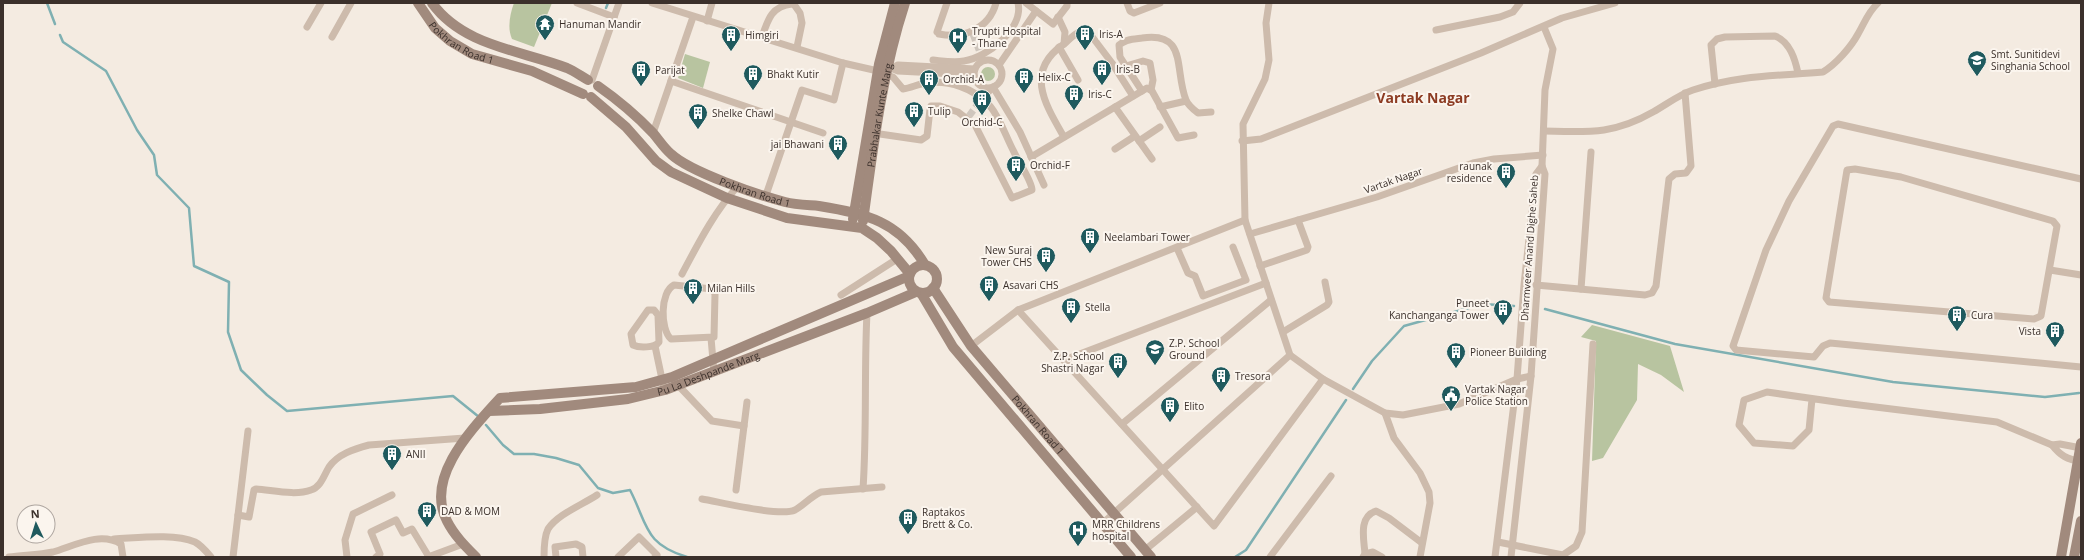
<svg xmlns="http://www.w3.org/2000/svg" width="2084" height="560" font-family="'Open Sans',sans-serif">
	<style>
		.green { fill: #b8c4a0 }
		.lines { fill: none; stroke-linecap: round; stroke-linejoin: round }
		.stream { stroke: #7fb0b2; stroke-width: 2.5 }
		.street-tunnel { stroke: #cfc6bd; stroke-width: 7; stroke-dasharray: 7 3.5; stroke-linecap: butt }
		.street { stroke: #cdbbac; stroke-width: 7 }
		.secondary { stroke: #a18a7d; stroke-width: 10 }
		.labels { text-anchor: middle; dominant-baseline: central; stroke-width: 4; stroke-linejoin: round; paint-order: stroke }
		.poi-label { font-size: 10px; fill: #3b302b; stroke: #fbf5ee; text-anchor: start }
		.street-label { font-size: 10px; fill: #3b302b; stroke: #fbf5ee }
		.district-label { font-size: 14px; font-weight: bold; fill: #8c3b22; stroke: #fbf5ee }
	</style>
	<rect width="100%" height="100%" fill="#f4ebe1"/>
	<!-- green -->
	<g class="green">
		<path d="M 514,3 L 552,3 L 534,47 L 512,39 C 507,28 510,14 514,3 Z"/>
		<polygon points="685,54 710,62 703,88 678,78"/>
		<circle cx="988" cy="74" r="7"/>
		<polygon points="1592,325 1670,346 1684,392 1661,375 1638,364 1637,400 1603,458 1592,461 1596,341 1581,337"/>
	</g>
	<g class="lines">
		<!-- stream -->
		<g class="stream">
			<polyline points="47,3 55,24"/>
			<polyline points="606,8 608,3"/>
			<polyline points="60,35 63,42 106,71 137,130 154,155 157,175 189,208 194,266 229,282 228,332 241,370 267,395 287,411 453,396 479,417"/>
			<polyline points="1545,309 1675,344 1893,382 2045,397 2079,393"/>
			<polyline points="1353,389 1372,361 1404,326 1483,304 1514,306"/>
			<path d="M 486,425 L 503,445 L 514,454 L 534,454 L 556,458 L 579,465 L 598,488 L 613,493 L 630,490 C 648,525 644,544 687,557"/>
			<polyline points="1235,557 1246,550 1346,400"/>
		</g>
		<!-- street-tunnel -->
		<g class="street-tunnel">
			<polyline points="973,34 981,55"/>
			<polyline points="969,116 981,100"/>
		</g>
		<!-- street -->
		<g class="street">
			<polyline points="577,3 614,17"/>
			<polyline points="652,3 843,63 878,71 888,67 898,71 974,75"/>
			<polyline points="793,3 800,13 802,23 797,47"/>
			<polyline points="1026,3 1053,24 1067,6 1067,3"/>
			<polyline points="1127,3 1130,11 1134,13 1160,3"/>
			<path d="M 1058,17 L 1065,32 L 1064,44 C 1024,71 1045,104 1064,137"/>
			<polyline points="707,21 712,3"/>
			<polyline points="307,27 321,3"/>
			<polyline points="1436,30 1500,17 1513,12 1520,3"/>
			<polyline points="937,32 947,3"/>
			<path d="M 939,34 C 963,39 989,29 996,3"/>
			<polyline points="332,37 351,3"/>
			<path d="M 762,37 C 768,19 772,6 792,4"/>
			<path d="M 1064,44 C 1071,38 1078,30 1087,30 L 1112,63 L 1133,96"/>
			<polyline points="1059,47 1078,80"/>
			<path d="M 933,60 C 943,61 954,63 964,61 C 987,58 1024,28 1018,3"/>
			<circle cx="988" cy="74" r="14"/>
			<polyline points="999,65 1036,11"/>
			<polyline points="1126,66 1143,61 1150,63 1153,80 1151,90"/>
			<polyline points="892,68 898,65 975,69"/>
			<path d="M 883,74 L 893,77 L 903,89 C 911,88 918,84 926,83 C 949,80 974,88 990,106 C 1000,118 1006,137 1014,152 C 1018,161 1032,181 1032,190 L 1012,198 L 975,125 L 958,112 L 940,106 L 931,106"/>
			<polyline points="592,80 619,3"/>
			<polyline points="671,81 823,133"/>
			<path d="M 1715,84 L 1711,45 L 1717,39 L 1725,37 L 1775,36 C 1790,42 1795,59 1798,73"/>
			<path d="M 1142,91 L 1120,57 L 1119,45 C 1125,39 1134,39 1142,38 C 1188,31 1174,70 1186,100 C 1188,105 1194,110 1198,113 L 1211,112"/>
			<polyline points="981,100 993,87 1020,132 1044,185"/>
			<polyline points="1115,107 1152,159"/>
			<polyline points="1160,107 1186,101"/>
			<path d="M 1544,131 C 1587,132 1613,135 1653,112 C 1666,105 1678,95 1693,90 C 1739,75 1776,76 1823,72 C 1836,64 1851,47 1858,34 C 1865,22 1868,12 1878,3"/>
			<polyline points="653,133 693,17"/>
			<polyline points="873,133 921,140 927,136 930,109"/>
			<polyline points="1139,141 1160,127"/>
			<polyline points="1242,141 1261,139 1481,53 1562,18 1615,3"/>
			<polyline points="1115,149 1135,136"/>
			<polyline points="1031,157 1147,88 1152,91 1178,138 1194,135"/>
			<polygon points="1855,169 1901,177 2053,221 2057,226 2041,316 2034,319 1829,302 1826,298 1847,170"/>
			<polyline points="2081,179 1838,124 1833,126 1789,201 1766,250 1733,346 1736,350 1814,357 1823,346 1830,343 2081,367"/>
			<polyline points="766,195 802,90 834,100 843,63"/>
			<polyline points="1250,234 1377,197 1473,163 1494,159 1543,155"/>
			<polyline points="1177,248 1188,273 1195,276 1203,296 1246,280 1233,247"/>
			<polyline points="1260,266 1307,250 1308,247 1298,220"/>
			<polyline points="2050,270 2081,275"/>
			<path d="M 682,274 C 698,244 714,212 738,186"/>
			<path d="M 674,285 L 712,289 L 715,294 L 714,337 L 671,339 C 660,329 660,292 674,285 Z"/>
			<polyline points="1536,285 1645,295 1652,293 1656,286 1669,179 1675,174 1686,173 1691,166 1685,93"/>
			<polyline points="1581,289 1591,152"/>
			<polyline points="841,295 897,259"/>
			<path d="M 648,310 L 654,310 L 658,315 L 659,342 C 655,348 639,348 633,345 L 631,334 Z"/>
			<polyline points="1018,310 1214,526 1323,379 1290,355 1245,220 1243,124 1265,79 1269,60 1266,23 1269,3"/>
			<polyline points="1283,332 1327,305 1329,302 1325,282"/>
			<polyline points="711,338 714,372"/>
			<polyline points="655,346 663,384"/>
			<polyline points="971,346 1018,310 1245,220"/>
			<polyline points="1064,360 1266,283"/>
			<polyline points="1323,379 1385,413 1403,415 1459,404 1517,379 1531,376"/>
			<polyline points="675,382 712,421 744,426 736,490"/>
			<polyline points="1812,399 1809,430 1793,446 1754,443 1739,425 1744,400 1767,392 1843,403 1997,422 2052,445"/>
			<polyline points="1385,413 1394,438 1420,473 1429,492 1430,503 1420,557"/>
			<polyline points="1122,424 1271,300"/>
			<polyline points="744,426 747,402"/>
			<path d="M 2081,461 C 2067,460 2060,455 2052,445 L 2060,444 L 2081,448"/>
			<path d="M 863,489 C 867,430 864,371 867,313"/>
			<path d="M 702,499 C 720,502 780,517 795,510 C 804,505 810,497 821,492 L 882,487"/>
			<path d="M 238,515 L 249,517 L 254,490 L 256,489 C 272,490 295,496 311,490 C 321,487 324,475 329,467 C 338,454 354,449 369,445 L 465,438"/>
			<polyline points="1103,523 1290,355"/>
			<path d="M 114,539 C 137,538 174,533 195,542 C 201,545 206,551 211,557"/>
			<polyline points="1498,542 1563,555 1576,546 1582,532 1593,344"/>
			<polyline points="1145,550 1197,507"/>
			<path d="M 1365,554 C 1364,539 1358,517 1376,511 L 1389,518 L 1422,543"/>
			<path d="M 9,557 C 23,555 39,555 53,552 C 74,546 100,531 121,544 L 123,557"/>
			<polyline points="233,557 248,431"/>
			<polyline points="347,557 345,540 353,514 392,495"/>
			<polyline points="376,557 380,554 371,532 396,520 403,533 412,529 429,557"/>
			<polyline points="428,557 463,544"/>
			<path d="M 544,557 C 544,548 544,537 548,529 C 558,514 582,505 597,495"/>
			<polyline points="556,557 555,547 576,544 582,547 583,557"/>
			<polyline points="618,557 639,537 657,555 655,557"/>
			<polyline points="1270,557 1331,476"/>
			<polyline points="1363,557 1365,554 1373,552 1382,557"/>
			<polyline points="1495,557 1517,379 1524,285 1536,174 1542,166"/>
			<polyline points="1511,557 1531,376 1545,174 1542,166 1545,90 1553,49 1544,27"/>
		</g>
		<!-- secondary -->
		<g class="secondary">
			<path id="s1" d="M 418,3 L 435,28 L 450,41 L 472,54 L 532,71 L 583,94"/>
			<path d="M 432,3 C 463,46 520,50 567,68 C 574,71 581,76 588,80"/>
			<path id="s2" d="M 598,86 C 618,100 636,115 653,133 C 659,140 664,148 671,154 C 690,172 758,195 785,202 C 796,205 808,205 819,206 C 867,214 899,221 925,265"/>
			<polyline points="591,97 626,127 656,161 671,172 727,198 787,218 862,228 877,238 891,251 910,274"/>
			<polyline points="853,219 879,64 895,3"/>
			<path id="s3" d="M 863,221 C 873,148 882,73 905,3"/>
			<circle cx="923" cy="279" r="14"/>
			<path id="s4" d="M 933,288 L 971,346 L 1151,557"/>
			<polyline points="921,293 953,347 1131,557"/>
			<path id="s5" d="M 489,411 L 540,409 L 628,399 L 665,390 L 867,313 L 916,292"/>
			<path d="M 476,557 C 465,546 454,535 447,521 C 424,477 473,428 500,398 L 636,387 L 672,377 L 909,276"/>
			<polyline points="2061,557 2081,443"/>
			<polyline points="2074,557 2081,521"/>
		</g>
	</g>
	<!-- icons -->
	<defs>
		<g id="temple-pin" transform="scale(1)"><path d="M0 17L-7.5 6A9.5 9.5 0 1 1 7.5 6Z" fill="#1f5a5e" stroke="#fbf5ee"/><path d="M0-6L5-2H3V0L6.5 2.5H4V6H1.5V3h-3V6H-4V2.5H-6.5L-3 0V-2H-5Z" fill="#fff"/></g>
		<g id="building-pin" transform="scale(1)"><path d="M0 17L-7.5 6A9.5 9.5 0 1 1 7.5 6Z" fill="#1f5a5e" stroke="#fbf5ee"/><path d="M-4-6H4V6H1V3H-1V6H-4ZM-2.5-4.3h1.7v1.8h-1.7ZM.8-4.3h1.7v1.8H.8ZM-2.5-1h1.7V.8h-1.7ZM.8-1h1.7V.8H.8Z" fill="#fff"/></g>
		<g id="hospital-pin" transform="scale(1)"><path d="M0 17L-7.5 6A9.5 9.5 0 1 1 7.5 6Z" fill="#1f5a5e" stroke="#fbf5ee"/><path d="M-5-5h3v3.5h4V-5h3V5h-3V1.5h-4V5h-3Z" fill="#fff"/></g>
		<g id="school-pin" transform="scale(1)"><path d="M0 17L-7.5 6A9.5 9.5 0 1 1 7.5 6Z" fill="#1f5a5e" stroke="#fbf5ee"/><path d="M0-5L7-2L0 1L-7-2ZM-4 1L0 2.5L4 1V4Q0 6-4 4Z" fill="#fff"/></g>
		<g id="civic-pin" transform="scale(1)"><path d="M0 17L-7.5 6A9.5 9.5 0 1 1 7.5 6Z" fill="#1f5a5e" stroke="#fbf5ee"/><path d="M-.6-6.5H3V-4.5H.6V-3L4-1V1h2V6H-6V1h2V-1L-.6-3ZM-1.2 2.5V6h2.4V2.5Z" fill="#fff"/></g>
	</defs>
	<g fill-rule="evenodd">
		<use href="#temple-pin" x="545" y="24"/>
		<use href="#building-pin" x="1085" y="34"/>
		<use href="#building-pin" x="731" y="35"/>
		<use href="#hospital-pin" x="958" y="37"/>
		<use href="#school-pin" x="1977" y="60"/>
		<use href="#building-pin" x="1102" y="69"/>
		<use href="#building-pin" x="641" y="70"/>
		<use href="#building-pin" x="753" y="74"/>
		<use href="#building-pin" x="1024" y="77"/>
		<use href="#building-pin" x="929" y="79"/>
		<use href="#building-pin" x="1074" y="94"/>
		<use href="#building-pin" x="982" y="99"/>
		<use href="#building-pin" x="914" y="111"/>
		<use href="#building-pin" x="698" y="113"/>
		<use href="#building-pin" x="838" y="144"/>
		<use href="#building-pin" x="1016" y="165"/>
		<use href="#building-pin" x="1506" y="172"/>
		<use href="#building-pin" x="1090" y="237"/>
		<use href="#building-pin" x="1046" y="256"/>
		<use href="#building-pin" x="989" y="285"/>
		<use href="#building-pin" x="693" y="288"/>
		<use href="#building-pin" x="1071" y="307"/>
		<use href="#building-pin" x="1503" y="309"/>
		<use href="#building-pin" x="1957" y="315"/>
		<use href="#building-pin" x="2055" y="331"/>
		<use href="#school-pin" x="1155" y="349"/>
		<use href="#building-pin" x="1456" y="352"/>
		<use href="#building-pin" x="1118" y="362"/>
		<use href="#building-pin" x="1221" y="376"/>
		<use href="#civic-pin" x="1451" y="395"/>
		<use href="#building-pin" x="1170" y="406"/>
		<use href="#building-pin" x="392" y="454"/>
		<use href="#building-pin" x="427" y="511"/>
		<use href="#building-pin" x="908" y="518"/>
		<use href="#hospital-pin" x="1078" y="530"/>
	</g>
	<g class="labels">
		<!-- poi labels -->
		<g class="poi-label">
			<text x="559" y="24">Hanuman Mandir</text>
			<text x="972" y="31">Trupti Hospital<tspan x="972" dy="12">- Thane</tspan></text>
			<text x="1099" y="34">Iris-A</text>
			<text x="745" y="35">Himgiri</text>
			<text x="1991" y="54">Smt. Sunitidevi<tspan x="1991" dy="12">Singhania School</tspan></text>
			<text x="1116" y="69">Iris-B</text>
			<text x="655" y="70">Parijat</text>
			<text x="767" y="74">Bhakt Kutir</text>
			<text x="1038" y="77">Helix-C</text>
			<text x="943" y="79">Orchid-A</text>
			<text x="1088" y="94">Iris-C</text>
			<text x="928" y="111">Tulip</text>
			<text x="712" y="113">Shelke Chawl</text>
			<text x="982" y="122" text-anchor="middle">Orchid-C</text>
			<text x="824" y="144" text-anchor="end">jai Bhawani</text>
			<text x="1030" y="165">Orchid-F</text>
			<text x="1492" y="166" text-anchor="end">raunak<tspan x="1492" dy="12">residence</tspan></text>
			<text x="1104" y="237">Neelambari Tower</text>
			<text x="1032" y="250" text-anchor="end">New Suraj<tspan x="1032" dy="12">Tower CHS</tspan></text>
			<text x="1003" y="285">Asavari CHS</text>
			<text x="707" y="288">Milan Hills</text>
			<text x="1489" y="303" text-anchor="end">Puneet<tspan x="1489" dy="12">Kanchanganga Tower</tspan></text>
			<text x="1085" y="307">Stella</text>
			<text x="1971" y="315">Cura</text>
			<text x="2041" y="331" text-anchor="end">Vista</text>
			<text x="1169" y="343">Z.P. School<tspan x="1169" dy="12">Ground</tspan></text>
			<text x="1470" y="352">Pioneer Building</text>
			<text x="1104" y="356" text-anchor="end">Z.P. School<tspan x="1104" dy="12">Shastri Nagar</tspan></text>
			<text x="1235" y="376">Tresora</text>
			<text x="1465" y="389">Vartak Nagar<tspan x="1465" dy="12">Police Station</tspan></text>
			<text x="1184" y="406">Elito</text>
			<text x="406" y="454">ANII</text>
			<text x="441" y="511">DAD &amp; MOM</text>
			<text x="922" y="512">Raptakos<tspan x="922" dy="12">Brett &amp; Co.</tspan></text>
			<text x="1092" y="524">MRR Childrens<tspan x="1092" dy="12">hospital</tspan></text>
		</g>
		<!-- street labels -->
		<g class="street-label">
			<text stroke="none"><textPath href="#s1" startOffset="61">Pokhran Road 1</textPath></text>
			<text stroke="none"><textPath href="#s3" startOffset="107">Prabhakar Kunte Marg</textPath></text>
			<text transform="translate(1393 180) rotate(-19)">Vartak Nagar</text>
			<text stroke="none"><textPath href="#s2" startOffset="193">Pokhran Road 1</textPath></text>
			<text transform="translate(1529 248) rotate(-86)">Dharmveer Anand Dighe Saheb</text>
			<text stroke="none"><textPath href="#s5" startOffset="224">Pu La Deshpande Marg</textPath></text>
			<text stroke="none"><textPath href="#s4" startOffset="173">Pokhran Road 1</textPath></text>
		</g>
		<!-- district labels -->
		<g class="district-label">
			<text x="1423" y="97">Vartak Nagar</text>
		</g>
	</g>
	<!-- border -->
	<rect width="2084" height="560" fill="none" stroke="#3b302b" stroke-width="8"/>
	<!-- north arrow -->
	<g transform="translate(36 524) rotate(356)"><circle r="19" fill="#fbf5ee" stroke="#aea6a0"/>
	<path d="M0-3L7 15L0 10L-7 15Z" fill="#1f5a5e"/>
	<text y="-6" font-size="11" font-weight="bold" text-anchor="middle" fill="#3b302b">N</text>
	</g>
</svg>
